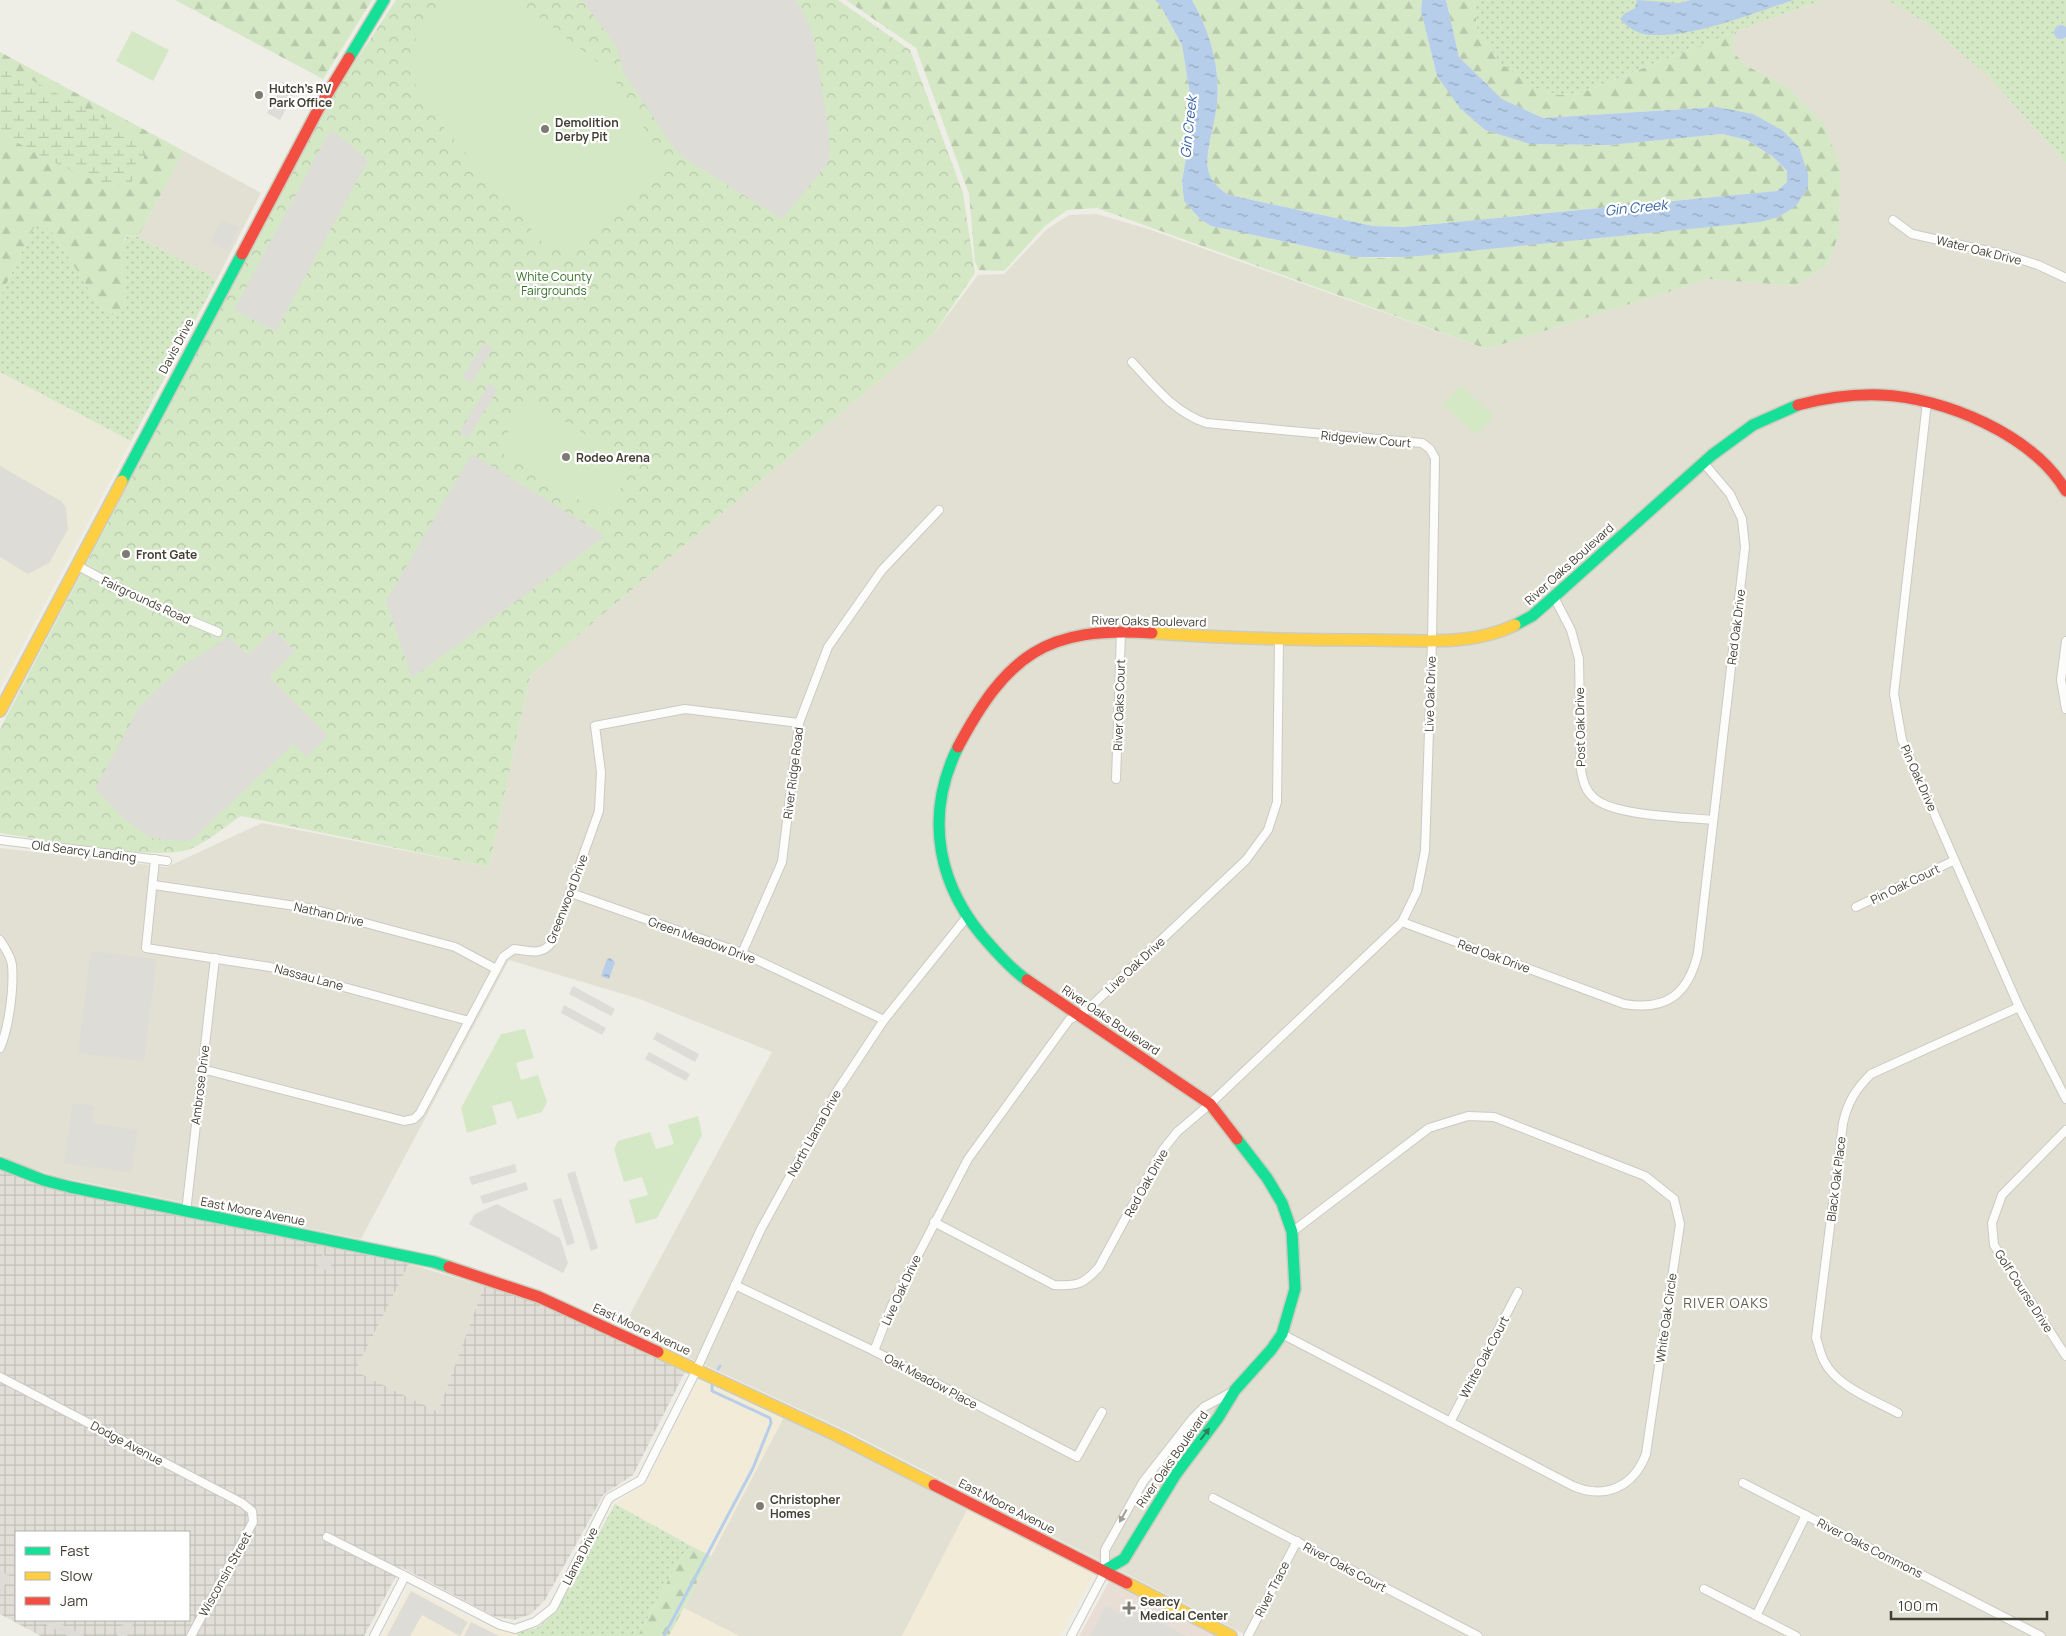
<svg xmlns="http://www.w3.org/2000/svg" width="2066" height="1636" font-family="Manrope,sans-serif">
	<style>
		.residential { fill: #e1e0d3 }
		.commercial { fill: #f1ebd8 }
		.industrial { fill: url(#industrial-grid); fill-rule: evenodd }
		.education { fill: #ebe9d8 }
		.medical { fill: #e9ded6 }
		.grass { fill: url(#grass-dots) }
		.forest { fill: url(#forest-firs) }
		.wetland { fill: url(#wetland-marsh) }
		.park { fill: url(#park-crowns) }
		.garden { fill: #d5e8c6 }
		.parking { fill: #dddcd6 }
		.water { fill: url(#water-ripples) }
		.lines { fill: none; stroke-linecap: round; stroke-linejoin: round }
		.stream { stroke: #b7ceea; stroke-width: 3 }
		.street-casing { stroke: #cbcac4; stroke-width: 10 }
		.fast-casing { stroke: #cccbbd; stroke-width: 14 }
		.slow-casing { stroke: #cccbbd; stroke-width: 14 }
		.jam-casing { stroke: #cccbbd; stroke-width: 14 }
		.street { stroke: #fcfcfb; stroke-width: 8 }
		.fast { stroke: #16e098; stroke-width: 11 }
		.slow { stroke: #ffcf43; stroke-width: 11 }
		.jam { stroke: #f24e42; stroke-width: 11 }
		.oneway { fill: #307f5b }
		.oneway2 { fill: #9f9e97 }
		.poi-dot { fill: #7e7c72; stroke: #fff; stroke-width: 2 }
		.labels { text-anchor: middle; dominant-baseline: central; stroke-width: 4.5; stroke-linejoin: round; paint-order: stroke }
		.poi-label { font-size: 12px; font-weight: bold; fill: #423f33; stroke: #fff; text-anchor: start }
		.street-label { font-size: 12px; fill: #423f33; stroke: #fff }
		.park-label { font-size: 12px; fill: #38702a; stroke: #fff }
		.water-label { font-size: 14px; font-style: italic; fill: #3262a9; stroke: #fff }
		.neighbourhood-label { font-size: 14px; letter-spacing: 1px; fill: #645e4b; stroke: #fff }
	</style>
	<defs>
		<pattern id="industrial-grid" width="8" height="8" patternUnits="userSpaceOnUse" patternTransform="scale(1.25)"><rect width="8" height="8" fill="#e0ded7"/><path d="M0 4h8M4 0v8" fill="none" stroke="#c1c0b9"/></pattern>
		<pattern id="grass-dots" width="8" height="8" patternUnits="userSpaceOnUse" patternTransform="scale(1.25)"><rect width="8" height="8" fill="#d5e8c6"/><path d="M2 2h.1M6 6h.1" fill="none" stroke="#b8c8ab" stroke-width="1.8" stroke-linecap="round"/></pattern>
		<pattern id="forest-firs" width="22" height="20" patternUnits="userSpaceOnUse" patternTransform="scale(1.25)"><rect width="22" height="20" fill="#d5e8c6"/><path d="M5 1l3.5 6h-7zM16 11l3.5 6h-7z" fill="#b8c8ab"/></pattern>
		<pattern id="wetland-marsh" width="20" height="14" patternUnits="userSpaceOnUse" patternTransform="scale(1.25)"><rect width="20" height="14" fill="#d5e8c6"/><path d="M1 5h8M5 5V1M11 12h8M15 12V8" fill="none" stroke="#b8c8ab"/></pattern>
		<pattern id="park-crowns" width="20" height="18" patternUnits="userSpaceOnUse" patternTransform="scale(1.25)"><rect width="20" height="18" fill="#d5e8c6"/><path d="M2 6a3 3 0 1 1 6 0M12 15a3 3 0 1 1 6 0" fill="none" stroke="#b8c8ab"/></pattern>
		<pattern id="water-ripples" width="26" height="14" patternUnits="userSpaceOnUse" patternTransform="scale(1.25)"><rect width="26" height="14" fill="#b7ceea"/><path d="M2 4q2-2 4 0t4 0M15 11q2-2 4 0t4 0" fill="none" stroke="#96a9be"/></pattern>
	</defs>
	<rect width="100%" height="100%" fill="#eeede6"/>
	<!-- residential -->
	<g class="residential">
		<polygon points="1823,0 1887,0 1926,23 1989,77 2066,163 2066,1636 1248,1636 849,1432 623,1327 772,1052 640,999 509,960 361,1239 60,1177 19,1164 0,1155 0,848 167,867 262,823 489,867 530,676 932,336 978,275 1004,274 1047,229 1069,215 1097,214 1148,229 1487,349 1709,279 1796,286 1828,264 1839,234 1786,86 1745,65 1733,52 1733,39 1737,31"/>
		<polygon points="184,151 261,193 217,279 138,237"/>
		<polygon points="409,1264 484,1286 438,1412 355,1371"/>
		<polygon points="785,1415 967,1510 902,1636 739,1636 684,1608"/>
	</g>
	<!-- commercial -->
	<g class="commercial">
		<polygon points="700,1376 785,1415 711,1556 615,1504 646,1483"/>
		<polygon points="967,1510 1094,1574 1060,1636 902,1636"/>
		<polygon points="409,1588 491,1629 518,1632 517,1636 383,1636"/>
		<polygon points="684,1608 739,1636 669,1636"/>
	</g>
	<!-- industrial -->
	<path class="industrial" d="M 0,1170 L 33,1184 L 409,1264 L 355,1371 L 438,1412 L 484,1286 L 527,1299 L 568,1317 L 685,1372 L 633,1475 L 604,1494 L 545,1600 L 531,1614 L 514,1620 L 494,1616 L 401,1567 L 364,1636 L 41,1636 L 0,1614 ZM 16,1532 L 189,1532 L 189,1620 L 16,1620 Z"/>
	<!-- education -->
	<polygon class="education" points="0,372 131,441 0,688"/>
	<!-- medical -->
	<polygon class="medical" points="1110,1580 1216,1636 1079,1636"/>
	<!-- grass -->
	<g class="grass">
		<polygon points="1474,0 1823,0 1737,31 1581,93 1559,95 1536,89 1500,63 1477,29"/>
		<polygon points="1887,0 2066,0 2066,163 1989,77 1926,23"/>
		<path d="M 41,222 L 53,233 L 97,302 L 106,311 L 116,314 C 140,291 111,258 127,236 L 138,237 L 217,279 L 131,441 L 0,372 L 0,297 L 30,235 L 35,226 Z"/>
		<polygon points="615,1504 691,1546 678,1562 638,1636 517,1636 518,1632 537,1628 556,1611"/>
	</g>
	<!-- forest -->
	<g class="forest">
		<polygon points="175,0 372,0 323,79"/>
		<path d="M 846,0 L 1155,0 L 1160,5 L 1182,45 L 1190,94 L 1189,141 L 1182,181 L 1184,201 L 1200,219 L 1211,226 L 1356,257 L 1386,258 L 1779,217 C 1797,205 1808,197 1808,174 L 1717,107 L 1543,118 L 1502,99 L 1459,57 L 1446,0 L 1474,0 L 1477,29 L 1500,63 L 1536,88 L 1559,95 L 1581,93 L 1737,31 L 1733,39 L 1733,52 L 1745,65 L 1786,86 L 1825,125 L 1840,168 L 1839,234 L 1828,264 L 1796,286 L 1709,279 L 1487,349 L 1097,208 L 1067,210 L 1045,226 L 1004,271 L 979,270 L 975,262 L 969,194 L 916,48 Z"/>
		<path d="M 1192,0 L 1422,0 L 1421,11 L 1437,76 L 1485,130 L 1531,144 L 1610,145 L 1722,134 L 1747,140 L 1773,157 L 1787,172 L 1787,182 L 1777,191 L 1403,227 L 1373,226 L 1229,195 C 1219,189 1210,181 1208,169 C 1205,154 1214,127 1216,111 C 1222,73 1211,33 1192,0 Z"/>
		<path d="M 0,52 L 184,151 L 138,237 L 127,235 L 124,240 C 120,265 136,295 116,314 L 106,311 L 97,302 L 53,233 L 41,223 L 35,226 L 30,235 L 0,297 Z"/>
		<polygon points="691,1546 711,1556 669,1636 638,1636 678,1562"/>
	</g>
	<!-- wetland -->
	<path class="wetland" d="M 0,63 L 133,134 L 145,152 C 143,164 140,179 127,184 C 103,194 25,146 0,133 Z"/>
	<!-- park -->
	<path class="park" d="M 396,0 L 838,0 L 910,50 L 963,193 L 975,273 L 932,336 L 530,676 L 489,867 L 241,816 C 225,826 208,842 190,849 C 158,862 39,839 0,833 L 0,729 L 328,103 Z"/>
	<!-- garden -->
	<g class="garden">
		<path d="M 447,0 L 516,0 L 525,6 L 609,71 L 665,162 L 600,232 L 570,247 L 545,245 L 417,96 C 411,55 408,25 447,0 Z"/>
		<polygon points="132,31 169,50 153,81 116,61"/>
		<polygon points="1461,385 1494,416 1476,435 1443,405"/>
		<polygon points="528,399 635,465 604,515 497,450"/>
		<polygon points="525,1029 534,1058 516,1063 521,1080 538,1075 547,1102 542,1112 517,1119 511,1101 492,1106 497,1124 467,1133 461,1108 501,1034"/>
		<polygon points="698,1116 702,1135 657,1218 636,1224 629,1200 648,1195 642,1177 624,1182 614,1149 618,1141 650,1132 656,1149 674,1144 668,1125"/>
	</g>
	<!-- parking -->
	<g class="parking">
		<polygon points="582,0 795,0 807,19 814,40 829,133 830,150 828,163 782,219 686,159 674,148 624,73 616,46"/>
		<polygon points="283,82 297,89 280,120 267,113"/>
		<polygon points="331,129 368,160 276,331 234,310"/>
		<polygon points="222,219 239,228 227,251 210,242"/>
		<polygon points="484,343 493,348 471,383 462,378"/>
		<polygon points="489,384 498,389 468,438 459,433"/>
		<polygon points="472,454 605,536 412,678 386,601"/>
		<polygon points="0,466 61,501 66,508 68,529 49,563 28,574 0,557"/>
		<polygon points="274,630 295,651 269,677 328,736 306,757 293,744 192,840 179,841 150,838 121,816 95,788 140,706 181,667 229,637 248,655"/>
		<polygon points="91,951 157,959 144,1061 78,1053"/>
		<polygon points="573,986 615,1009 611,1016 569,994"/>
		<polygon points="564,1005 606,1028 602,1035 561,1013"/>
		<polygon points="657,1032 699,1054 695,1062 653,1039"/>
		<polygon points="649,1052 690,1074 686,1081 645,1059"/>
		<polygon points="73,1103 94,1106 92,1123 138,1130 131,1173 64,1163"/>
		<polygon points="515,1164 517,1172 472,1185 469,1177"/>
		<polygon points="575,1171 598,1248 591,1251 567,1174"/>
		<polygon points="526,1182 528,1190 483,1204 480,1196"/>
		<polygon points="561,1198 575,1243 567,1246 553,1200"/>
		<polygon points="497,1204 560,1238 568,1263 563,1273 469,1224 475,1214"/>
		<polygon points="323,1254 333,1263 327,1271 317,1265"/>
		<polygon points="0,1571 10,1576 0,1594"/>
		<polygon points="411,1591 468,1622 460,1636 422,1615 410,1636 387,1636"/>
		<polygon points="1129,1605 1186,1636 1090,1636 1106,1606 1123,1615"/>
		<polygon points="37,1620 53,1620 85,1636 68,1636"/>
		<polygon points="125,1620 135,1620 127,1636 117,1636"/>
		<polygon points="471,1622 499,1636 464,1636"/>
	</g>
	<!-- water -->
	<g class="water">
		<path d="M 1155,0 L 1192,0 C 1211,33 1222,73 1216,111 C 1214,127 1205,154 1208,169 C 1210,181 1219,189 1229,195 L 1373,226 L 1403,227 L 1777,191 L 1787,182 L 1787,171 L 1773,157 L 1747,140 L 1722,134 L 1610,145 L 1530,144 L 1485,130 L 1460,108 L 1437,76 L 1421,11 L 1422,0 L 1446,0 L 1459,57 L 1502,99 L 1543,118 L 1717,107 L 1753,114 L 1782,130 L 1799,147 L 1808,174 L 1808,188 L 1796,206 L 1779,217 L 1760,222 L 1409,257 L 1356,257 L 1211,226 L 1200,219 L 1184,201 L 1182,181 L 1189,141 L 1190,94 L 1182,45 L 1160,5 Z"/>
		<path d="M 1637,0 L 1679,3 L 1691,0 L 1794,0 C 1748,14 1698,37 1649,35 C 1638,34 1627,27 1620,19 L 1624,14 L 1635,8 Z"/>
		<circle cx="2061" cy="32" r="7"/>
		<polygon points="610,958 615,962 609,979 601,976 607,959"/>
	</g>
	<g class="lines">
		<!-- stream -->
		<g class="stream">
			<polyline points="718,1369 720,1366"/>
			<polyline points="664,1636 753,1468 771,1423 770,1418 712,1391 712,1383"/>
		</g>
		<!-- street casing -->
		<g class="street-casing">
			<g id="street">
				<polyline points="1893,220 1912,234 2010,256 2038,265 2066,278"/>
				<polyline points="1927,402 1894,694 1902,740 2019,1007 2066,1099"/>
				<polyline points="76,565 144,601 218,632"/>
				<path d="M 1554,597 L 1571,630 L 1579,659 L 1581,770 C 1583,781 1585,790 1594,798 C 1614,816 1683,817 1712,820"/>
				<polyline points="2066,641 2061,680 2066,709"/>
				<polyline points="1116,779 1121,632"/>
				<polyline points="0,840 167,861"/>
				<polyline points="155,859 146,948 270,967 469,1021"/>
				<polyline points="154,885 309,908 455,947 496,969"/>
				<polyline points="571,893 742,953 884,1020"/>
				<polyline points="1856,907 1953,861"/>
				<path d="M 1402,922 L 1624,1004 C 1666,1011 1688,995 1698,953 L 1745,547 L 1742,519 L 1730,494 L 1703,462"/>
				<path d="M 0,940 C 5,948 11,956 12,965 C 14,987 9,1028 0,1048"/>
				<polyline points="742,953 782,862 799,723 828,647 882,570 939,510"/>
				<path d="M 202,1069 L 404,1121 L 414,1119 L 420,1113 L 503,957 L 514,949 C 529,951 542,956 552,942 L 599,811 L 601,772 L 595,726 L 685,709 L 799,723"/>
				<polyline points="2066,1130 2002,1195 1992,1223 1994,1245 2066,1356"/>
				<polyline points="186,1212 215,958"/>
				<path d="M 934,1222 L 1054,1285 C 1077,1286 1083,1285 1099,1267 L 1162,1151 L 1177,1132 L 1210,1104 L 1402,922 L 1417,891 L 1425,851 L 1432,641 L 1435,458 L 1430,449 L 1422,443 L 1206,423 C 1174,412 1155,387 1132,362"/>
				<polyline points="735,1285 874,1351 1077,1457 1102,1412"/>
				<path d="M 1282,1334 L 1573,1486 C 1606,1500 1634,1486 1646,1454 L 1680,1224 L 1674,1199 L 1645,1176 L 1494,1117 L 1468,1116 L 1429,1128 L 1292,1232"/>
				<polyline points="874,1351 892,1305 968,1159 1069,1020 1088,1009 1246,860 1268,830 1277,802 1279,640"/>
				<polyline points="0,1377 242,1503 252,1511 253,1522 191,1636"/>
				<path d="M 1898,1413 C 1874,1400 1837,1387 1824,1361 C 1820,1354 1819,1345 1816,1338 L 1843,1123 C 1848,1101 1856,1089 1871,1074 L 2019,1007"/>
				<polyline points="1450,1422 1518,1292"/>
				<polyline points="1743,1483 2041,1636"/>
				<polyline points="1213,1498 1478,1636"/>
				<polyline points="327,1537 405,1576"/>
				<polyline points="1704,1589 1796,1636"/>
				<polyline points="1756,1616 1806,1515"/>
				<polyline points="374,1636 405,1576 500,1625 515,1629 535,1622 553,1608 609,1498 641,1480 694,1375 761,1229 837,1091 884,1020 966,918"/>
				<polyline points="1071,1636 1101,1579 1105,1570 1105,1550 1143,1482 1193,1418 1204,1407 1232,1392"/>
				<polyline points="1248,1636 1297,1541"/>
			</g>
		</g>
		<!-- fast casing -->
		<g class="fast-casing">
			<g id="fast">
				<polyline points="349,58 384,0"/>
				<polyline points="122,481 242,254"/>
				<polyline points="1515,625 1532,616 1548,602 1712,455 1753,425 1798,405"/>
				<path d="M 958,747 C 923,818 938,889 991,946 C 1002,958 1013,971 1027,980"/>
				<polyline points="0,1163 43,1180 70,1187 434,1262 449,1267"/>
				<polyline points="1105,1570 1124,1559 1176,1474 1218,1418 1235,1390 1271,1350 1282,1334 1295,1289 1292,1232 1282,1203 1267,1178 1237,1139"/>
			</g>
		</g>
		<!-- slow casing -->
		<g class="slow-casing">
			<g id="slow">
				<path d="M 1152,633 C 1224,638 1297,640 1369,640 C 1418,640 1470,647 1515,625"/>
				<polyline points="0,711 122,481"/>
				<polyline points="658,1352 836,1435 934,1485"/>
				<polyline points="1127,1583 1231,1636"/>
			</g>
		</g>
		<!-- jam casing -->
		<g class="jam-casing">
			<g id="jam">
				<polyline points="242,254 320,106 349,58"/>
				<path d="M 1798,405 C 1825,398 1852,394 1880,395 C 1944,397 2033,435 2066,491"/>
				<path d="M 958,747 C 1007,655 1046,626 1152,633"/>
				<polyline points="1027,980 1210,1104 1237,1139"/>
				<polyline points="449,1267 539,1297 658,1352"/>
				<polyline points="934,1485 1127,1583"/>
			</g>
		</g>
		<!-- street -->
		<use href="#street" class="street"/>
		<!-- fast -->
		<use href="#fast" class="fast"/>
		<!-- slow -->
		<use href="#slow" class="slow"/>
		<!-- jam -->
		<use href="#jam" class="jam"/>
	</g>
	<!-- one-way arrows -->
	<defs><path id="oneway-solid" d="M-6-.8H1V-3.2L6.5 0L1 3.2V.8H-6Z" transform="scale(1.25)"/></defs>
	<use class="oneway" href="#oneway-solid" transform="translate(1205 1434) rotate(-52)"/>
	<use class="oneway2" href="#oneway-solid" transform="translate(1123 1516) rotate(119)"/>
	<!-- markers -->
	<g class="poi-dot">
		<circle cx="259" cy="95" r="5"/>
		<circle cx="545" cy="129" r="5"/>
		<circle cx="566" cy="457" r="5"/>
		<circle cx="126" cy="554" r="5"/>
		<circle cx="760" cy="1506" r="5"/>
		<path d="M1126.5 1600.5h5v5h5v5h-5v5h-5v-5h-5v-5h5z"/>
	</g>
	<g class="labels">
		<!-- poi labels -->
		<g class="poi-label">
			<text x="269" y="88">Hutch's RV<tspan x="269" dy="14">Park Office</tspan></text>
			<text x="555" y="122">Demolition<tspan x="555" dy="14">Derby Pit</tspan></text>
			<text x="576" y="457">Rodeo Arena</text>
			<text x="136" y="554">Front Gate</text>
			<text x="770" y="1499">Christopher<tspan x="770" dy="14">Homes</tspan></text>
			<text x="1140" y="1601">Searcy<tspan x="1140" dy="14">Medical Center</tspan></text>
		</g>
		<!-- street labels -->
		<g class="street-label">
			<text transform="translate(1979 250) rotate(14)">Water Oak Drive</text>
			<text transform="translate(176 346) rotate(-62)">Davis Drive</text>
			<text transform="translate(1366 439) rotate(5)">Ridgeview Court</text>
			<text transform="translate(1569 564) rotate(-42)">River Oaks Boulevard</text>
			<text transform="translate(146 600) rotate(25)">Fairgrounds Road</text>
			<text transform="translate(1149 621) rotate(1)">River Oaks Boulevard</text>
			<text transform="translate(1736 627) rotate(-83)">Red Oak Drive</text>
			<text transform="translate(1430 694) rotate(-88)">Live Oak Drive</text>
			<text transform="translate(1119 705) rotate(-88)">River Oaks Court</text>
			<text transform="translate(1580 727) rotate(-91)">Post Oak Drive</text>
			<text transform="translate(793 773) rotate(-83)">River Ridge Road</text>
			<text transform="translate(1919 778) rotate(66)">Pin Oak Drive</text>
			<text transform="translate(84 851) rotate(7)">Old Searcy Landing</text>
			<text transform="translate(1905 884) rotate(-26)">Pin Oak Court</text>
			<text transform="translate(567 899) rotate(-69)">Greenwood Drive</text>
			<text transform="translate(329 914) rotate(13)">Nathan Drive</text>
			<text transform="translate(702 940) rotate(20)">Green Meadow Drive</text>
			<text transform="translate(1494 956) rotate(20)">Red Oak Drive</text>
			<text transform="translate(1135 965) rotate(-43)">Live Oak Drive</text>
			<text transform="translate(309 977) rotate(15)">Nassau Lane</text>
			<text transform="translate(1111 1020) rotate(34)">River Oaks Boulevard</text>
			<text transform="translate(200 1085) rotate(-83)">Ambrose Drive</text>
			<text transform="translate(814 1133) rotate(-61)">North Llama Drive</text>
			<text transform="translate(1836 1179) rotate(-83)">Black Oak Place</text>
			<text transform="translate(1146 1183) rotate(-61)">Red Oak Drive</text>
			<text transform="translate(253 1211) rotate(11)">East Moore Avenue</text>
			<text transform="translate(901 1290) rotate(-65)">Live Oak Drive</text>
			<text transform="translate(2024 1291) rotate(57)">Golf Course Drive</text>
			<text transform="translate(1666 1318) rotate(-82)">White Oak Circle</text>
			<text transform="translate(642 1329) rotate(25)">East Moore Avenue</text>
			<text transform="translate(1484 1357) rotate(-62)">White Oak Court</text>
			<text transform="translate(931 1381) rotate(28)">Oak Meadow Place</text>
			<text transform="translate(127 1443) rotate(28)">Dodge Avenue</text>
			<text transform="translate(1172 1459) rotate(-55)">River Oaks Boulevard</text>
			<text transform="translate(1007 1506) rotate(27)">East Moore Avenue</text>
			<text transform="translate(1870 1548) rotate(27)">River Oaks Commons</text>
			<text transform="translate(580 1556) rotate(-63)">Llama Drive</text>
			<text transform="translate(1345 1567) rotate(28)">River Oaks Court</text>
			<text transform="translate(225 1574) rotate(-61)">Wisconsin Street</text>
			<text transform="translate(1272 1589) rotate(-63)">River Trace</text>
		</g>
		<!-- park labels -->
		<g class="park-label">
			<text x="554" y="276">White County<tspan x="554" dy="14">Fairgrounds</tspan></text>
		</g>
		<!-- water labels -->
		<g class="water-label">
			<text transform="translate(1188 127) rotate(-84)">Gin Creek</text>
			<text transform="translate(1636 207) rotate(-6)">Gin Creek</text>
		</g>
		<!-- neighbourhood labels -->
		<g class="neighbourhood-label">
			<text x="1726" y="1302">RIVER OAKS</text>
		</g>
	</g>
	<!-- legend -->
	<rect x="15" y="1531" width="175" height="90" fill="#ffffff" stroke="#b3b2ad"/>
	<rect x="25" y="1547" width="25" height="8" fill="#16e098" stroke="#b3b2ad"/>
	<text x="60" y="1556" font-size="15" fill="#423f33">Fast</text>
	<rect x="25" y="1572" width="25" height="8" fill="#ffcf43" stroke="#b3b2ad"/>
	<text x="60" y="1581" font-size="15" fill="#423f33">Slow</text>
	<rect x="25" y="1597" width="25" height="8" fill="#f24e42" stroke="#b3b2ad"/>
	<text x="60" y="1606" font-size="15" fill="#423f33">Jam</text>
	<!-- scale -->
	<path d="M1891 1611v8h156v-8" fill="none" stroke="#423f33" stroke-width="2.5"/>
	<text x="1898" y="1611" font-size="15" fill="#423f33" stroke="#ffffff" stroke-width="4" paint-order="stroke">100 m</text>
</svg>
